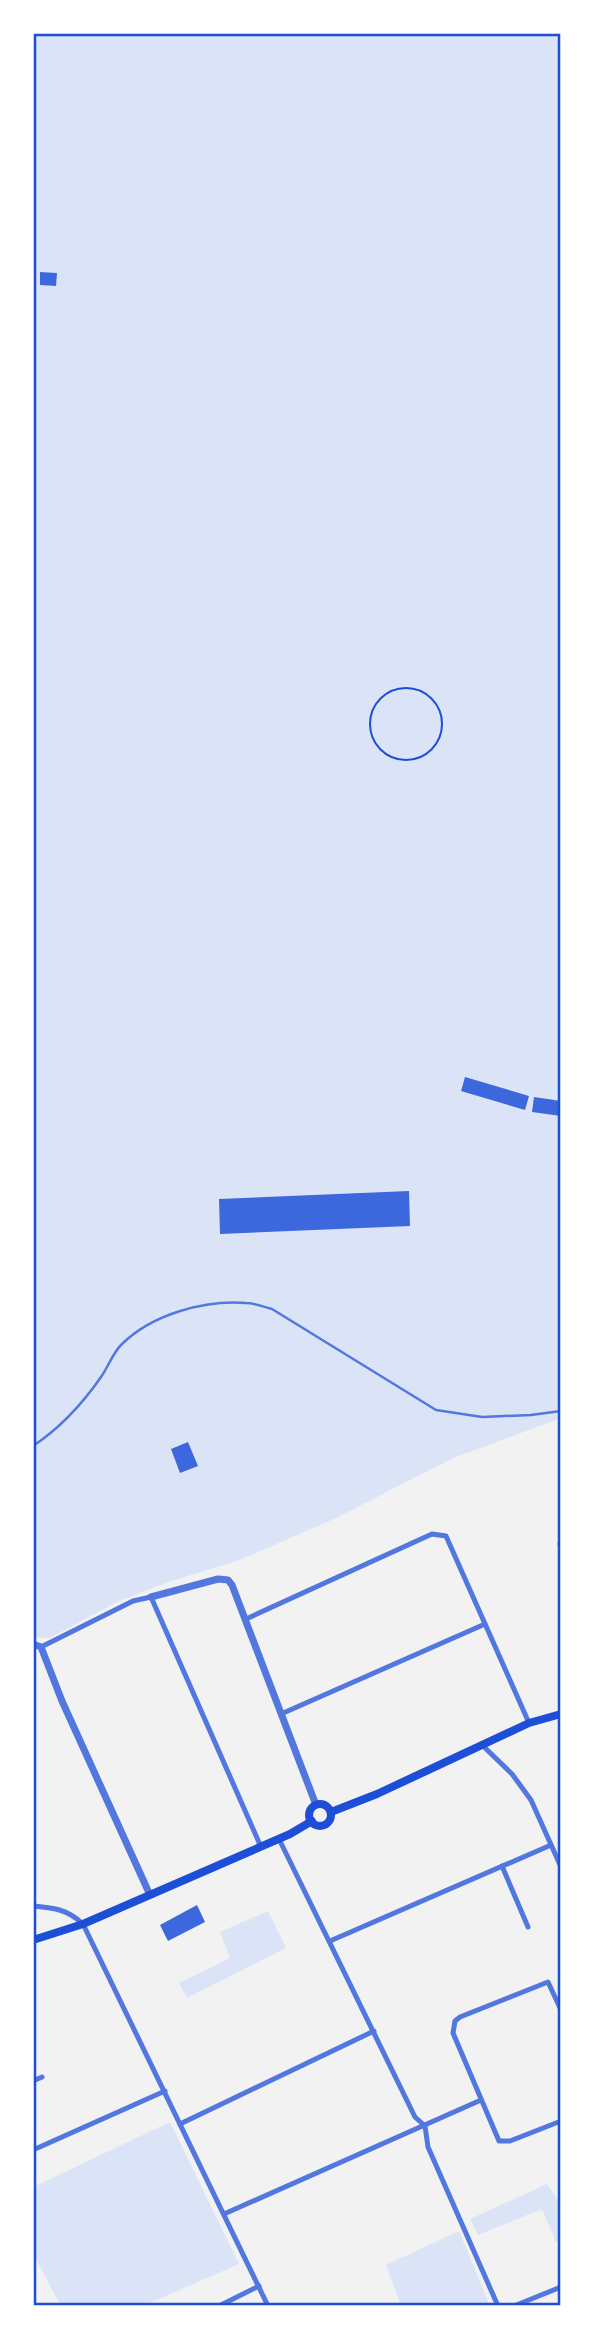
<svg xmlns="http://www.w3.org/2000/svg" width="594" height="2339" font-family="'Noto Serif',serif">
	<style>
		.green { fill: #dbe4f7 }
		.building { fill: #3d67dc }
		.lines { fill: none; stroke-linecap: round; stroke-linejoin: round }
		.path { stroke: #1d4ed8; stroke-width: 2 }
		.service { stroke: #5277de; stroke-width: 2.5 }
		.minor { stroke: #5277de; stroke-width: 5 }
		.tertiary { stroke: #5277de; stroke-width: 7 }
		.secondary { stroke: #1d4ed8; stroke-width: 8 }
		.neatline { fill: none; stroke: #1d4ed8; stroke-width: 2.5 }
	</style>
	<rect width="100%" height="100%" fill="#f2f2f2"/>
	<!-- green -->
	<g class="green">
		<polygon points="33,33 561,33 561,1418 453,1458 334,1519 237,1561 168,1582 117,1602 50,1638 33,1638"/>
		<polygon points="268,1911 286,1948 187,1998 179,1983 230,1958 220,1932"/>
		<polygon points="170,2122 239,2264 143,2306 61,2306 33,2254 33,2187"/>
		<polygon points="547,2184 561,2204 561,2240 556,2242 542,2209 478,2235 470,2219"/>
		<polygon points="459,2231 490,2306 401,2306 386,2265"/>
	</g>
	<!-- building -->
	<g class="building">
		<polygon points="40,272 57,273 56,286 40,285"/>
		<polygon points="465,1077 529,1096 525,1110 461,1091"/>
		<polygon points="534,1097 561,1101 561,1116 532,1112"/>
		<polygon points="409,1191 410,1226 220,1234 219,1199"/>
		<polygon points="188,1442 198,1466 180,1473 171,1449"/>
		<polygon points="197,1905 205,1922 168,1941 160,1925"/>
	</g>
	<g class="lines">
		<!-- path -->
		<circle class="path" cx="406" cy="724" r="36"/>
		<!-- service -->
		<path class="service" d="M 33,1446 C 60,1428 83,1403 101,1377 C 108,1367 113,1353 121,1345 C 152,1314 204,1300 246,1303 C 255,1303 264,1307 272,1309 L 436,1410 L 482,1417 L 531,1415 L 561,1411"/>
		<!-- minor -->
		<g class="minor">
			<polyline points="560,1544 561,1549"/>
			<polyline points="246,1619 432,1534 446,1536 529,1723"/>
			<polyline points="41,1647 133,1601 151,1597 261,1847"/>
			<polyline points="281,1714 485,1624"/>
			<polyline points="482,1745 512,1774 531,1800 561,1867"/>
			<polyline points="279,1839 415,2117 425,2126 428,2147 498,2306"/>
			<polyline points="502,1866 528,1927"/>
			<path d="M 33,1906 C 54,1908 67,1909 83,1924 L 268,2306"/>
			<polyline points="330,1941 551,1845"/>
			<polyline points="561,2010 548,1982 460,2017 455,2021 453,2033 499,2141 510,2141 561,2121"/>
			<polyline points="33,2081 42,2077"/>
			<polyline points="180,2124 374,2031"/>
			<polyline points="33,2150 165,2091"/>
			<polyline points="224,2214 481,2100"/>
			<polyline points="219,2306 259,2286"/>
			<polyline points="514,2306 561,2287"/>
		</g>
		<!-- tertiary -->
		<g class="tertiary">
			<polyline points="151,1597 218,1579 228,1580 232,1585 316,1805"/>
			<polyline points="33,1644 41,1647 62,1701 150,1895"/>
		</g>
		<!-- secondary -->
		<g class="secondary">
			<circle cx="320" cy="1815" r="11"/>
			<polyline points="331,1812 377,1794 529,1723 561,1714"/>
			<polyline points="33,1940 83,1924 290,1834 312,1821"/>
		</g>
	</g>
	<!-- border -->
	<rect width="594" height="2339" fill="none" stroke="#ffffff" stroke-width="70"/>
	<rect x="35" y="35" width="524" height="2269" class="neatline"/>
</svg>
